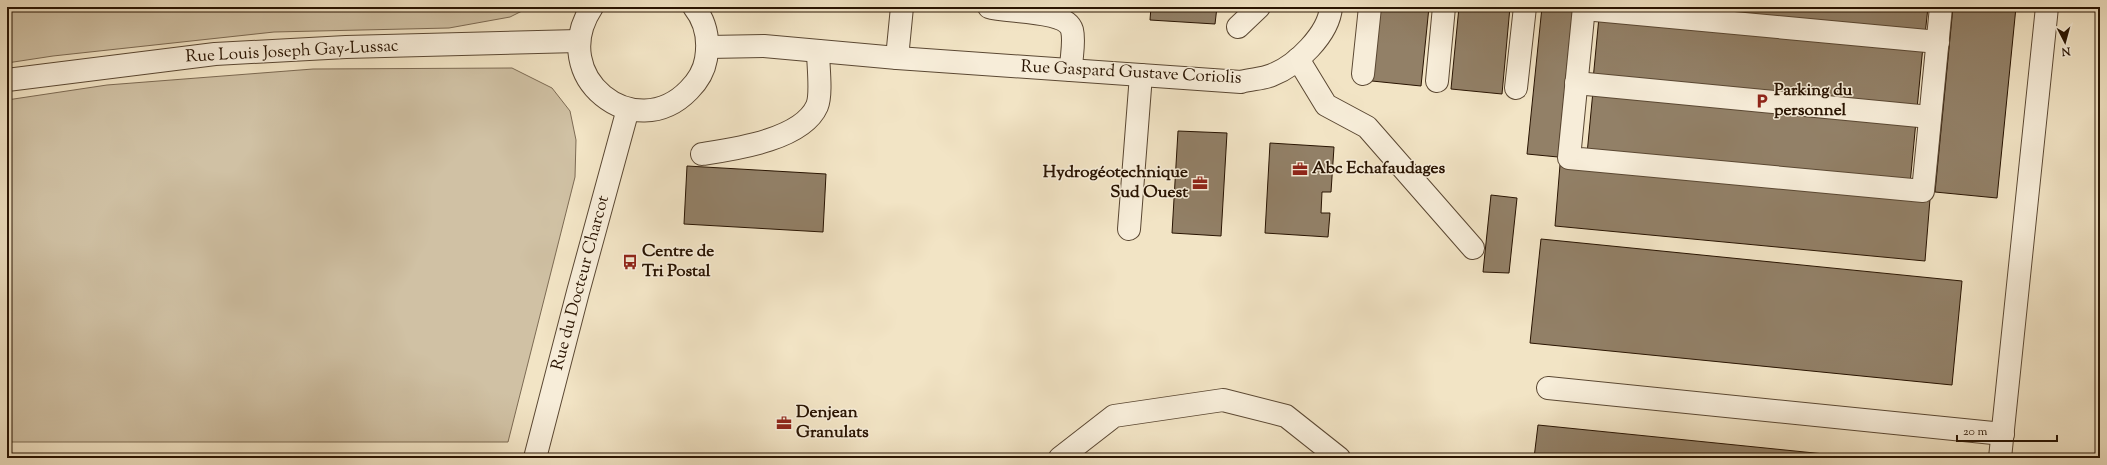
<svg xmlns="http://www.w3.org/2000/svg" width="2107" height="465" font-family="'Sorts Mill Goudy',serif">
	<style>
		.green { fill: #d0c1a4; stroke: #7c6a53 }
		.building { fill: #928067; stroke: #291402 }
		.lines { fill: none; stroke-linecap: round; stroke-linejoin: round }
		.minor-casing { stroke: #5b4833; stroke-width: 24 }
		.minor { stroke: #f7edd9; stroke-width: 22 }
		.labels { text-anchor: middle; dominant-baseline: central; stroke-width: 3; stroke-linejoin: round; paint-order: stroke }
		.street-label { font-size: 17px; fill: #291402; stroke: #f7edd9 }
		.poi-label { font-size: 17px; font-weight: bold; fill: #291402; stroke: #f7edd9; text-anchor: start }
	</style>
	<rect width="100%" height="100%" fill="#f2e4c5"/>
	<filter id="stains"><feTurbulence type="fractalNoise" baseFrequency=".005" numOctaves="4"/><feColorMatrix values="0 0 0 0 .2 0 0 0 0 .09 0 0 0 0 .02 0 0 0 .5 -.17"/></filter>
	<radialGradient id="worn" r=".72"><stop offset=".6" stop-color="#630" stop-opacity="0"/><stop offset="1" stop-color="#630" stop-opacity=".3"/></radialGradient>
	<!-- green -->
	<g class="green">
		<polygon points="7,7 530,7 510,17 449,28 274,32 53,56 7,63"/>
		<polygon points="512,68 552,88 570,111 576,140 575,177 508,442 7,442 7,100 107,85 313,69"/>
	</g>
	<!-- building -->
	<g class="building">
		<polygon points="1151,7 1217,7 1215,24 1150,20"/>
		<polygon points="1380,7 1429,7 1421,86 1372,81"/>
		<polygon points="1459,7 1510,7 1502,94 1451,89"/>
		<polygon points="1542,7 1573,7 1558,157 1527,154"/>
		<polygon points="1620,7 1928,7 1925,35"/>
		<polygon points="1953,7 2016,7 1997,198 1935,192"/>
		<polygon points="1599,17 1923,46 1917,109 1593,80"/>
		<polygon points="1593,91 1916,121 1910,184 1587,154"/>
		<polygon points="1178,131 1227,133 1221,236 1172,233"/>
		<polygon points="1270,143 1334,147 1331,192 1322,192 1321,213 1330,213 1328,237 1265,233"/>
		<polygon points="1560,165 1930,199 1925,261 1555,226"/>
		<polygon points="687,166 826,174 823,232 684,224"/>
		<polygon points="1491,195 1517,198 1509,273 1483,272"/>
		<polygon points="1541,239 1962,281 1952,385 1530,343"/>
		<polygon points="1538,425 1864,458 1534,458"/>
	</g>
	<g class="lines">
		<!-- minor casing -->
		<g class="minor-casing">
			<g id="minor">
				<path d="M 592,7 C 546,77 635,146 689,90 C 698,81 704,71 706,59 C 709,41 706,22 694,7"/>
				<path d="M 989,7 C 1007,13 1066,9 1072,30 C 1075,42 1071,57 1071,70"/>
				<polyline points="1584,7 1569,158 1923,191 1941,7"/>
				<polyline points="1584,9 1938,42"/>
				<polyline points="1238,27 1259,7"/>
				<path d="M 708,47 L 764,46 L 897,58 L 1241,82 C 1251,79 1263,79 1272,75 C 1296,66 1329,34 1331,7"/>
				<polyline points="897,58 902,7"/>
				<polyline points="1298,59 1326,105 1367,127 1473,248"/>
				<polyline points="1363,74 1370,7"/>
				<polyline points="7,80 215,54 346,47 578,41"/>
				<polyline points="1437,81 1444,7"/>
				<polyline points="1576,83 1930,117"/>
				<polyline points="1516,88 1525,7"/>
				<path d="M 702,154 C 734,149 802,140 817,106 C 822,94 818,65 818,51"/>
				<polyline points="1129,229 1141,75"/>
				<polyline points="1548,388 2003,434"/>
				<polyline points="535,458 578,292 628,109"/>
				<polyline points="1060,458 1114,416 1223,400 1286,416 1339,458"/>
				<polyline points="2000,458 2047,7"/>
			</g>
		</g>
		<!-- minor -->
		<use href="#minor" class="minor"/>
	</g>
	<!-- icons -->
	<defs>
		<g id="parking-bare" transform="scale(1.2)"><path d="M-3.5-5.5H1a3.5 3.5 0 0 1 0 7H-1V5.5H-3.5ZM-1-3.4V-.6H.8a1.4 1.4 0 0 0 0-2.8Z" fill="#8f2418" stroke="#f7edd9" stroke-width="2.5" paint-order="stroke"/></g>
		<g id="office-bare" transform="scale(1.2)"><path d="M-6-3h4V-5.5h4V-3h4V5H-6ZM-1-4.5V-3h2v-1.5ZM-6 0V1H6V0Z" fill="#8f2418" stroke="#f7edd9" stroke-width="2.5" paint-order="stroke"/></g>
		<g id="bus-bare" transform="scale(1.2)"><path d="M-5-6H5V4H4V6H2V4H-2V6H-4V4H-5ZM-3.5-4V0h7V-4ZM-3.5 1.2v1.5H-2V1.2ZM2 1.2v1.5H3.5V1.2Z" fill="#8f2418" stroke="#f7edd9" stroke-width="2.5" paint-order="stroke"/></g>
	</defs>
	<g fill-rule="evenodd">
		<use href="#parking-bare" x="1762" y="101"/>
		<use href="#office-bare" x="1300" y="169"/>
		<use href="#office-bare" x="1200" y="183"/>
		<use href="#bus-bare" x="630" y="262"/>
		<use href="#office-bare" x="784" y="423"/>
	</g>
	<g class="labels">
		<!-- street labels -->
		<g class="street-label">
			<text transform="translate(292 52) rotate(-3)">Rue Louis Joseph Gay-Lussac</text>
			<text transform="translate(1131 73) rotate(3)">Rue Gaspard Gustave Coriolis</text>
			<text transform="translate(581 283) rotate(-75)">Rue du Docteur Charcot</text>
		</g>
		<!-- poi labels -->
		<g class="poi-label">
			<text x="1774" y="91">Parking du<tspan x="1774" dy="20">personnel</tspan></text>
			<text x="1312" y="169">Abc Echafaudages</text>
			<text x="1188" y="173" text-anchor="end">Hydrogéotechnique<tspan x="1188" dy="20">Sud Ouest</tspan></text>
			<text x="642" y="252">Centre de<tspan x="642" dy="20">Tri Postal</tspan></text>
			<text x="796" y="413">Denjean<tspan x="796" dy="20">Granulats</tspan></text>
		</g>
	</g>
	<!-- margin -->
	<rect width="2107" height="465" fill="none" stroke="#f2e4c5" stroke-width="24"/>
	<rect x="8" y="8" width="2091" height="449" fill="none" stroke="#291402" stroke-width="2"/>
	<rect x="12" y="12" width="2083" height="441" fill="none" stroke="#291402"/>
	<!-- north arrow -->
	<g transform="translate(2065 42) rotate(174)" stroke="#f7edd9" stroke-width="3" paint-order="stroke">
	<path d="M0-3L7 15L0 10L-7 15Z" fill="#291402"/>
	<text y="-6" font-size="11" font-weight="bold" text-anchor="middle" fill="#291402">N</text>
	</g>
	<!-- scale -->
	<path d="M1957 435v6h100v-6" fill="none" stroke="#291402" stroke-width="2"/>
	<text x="1963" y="435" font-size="12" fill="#291402" stroke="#f7edd9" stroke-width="3" paint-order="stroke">20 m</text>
	<rect width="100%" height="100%" filter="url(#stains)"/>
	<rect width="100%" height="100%" fill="url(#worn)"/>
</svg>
